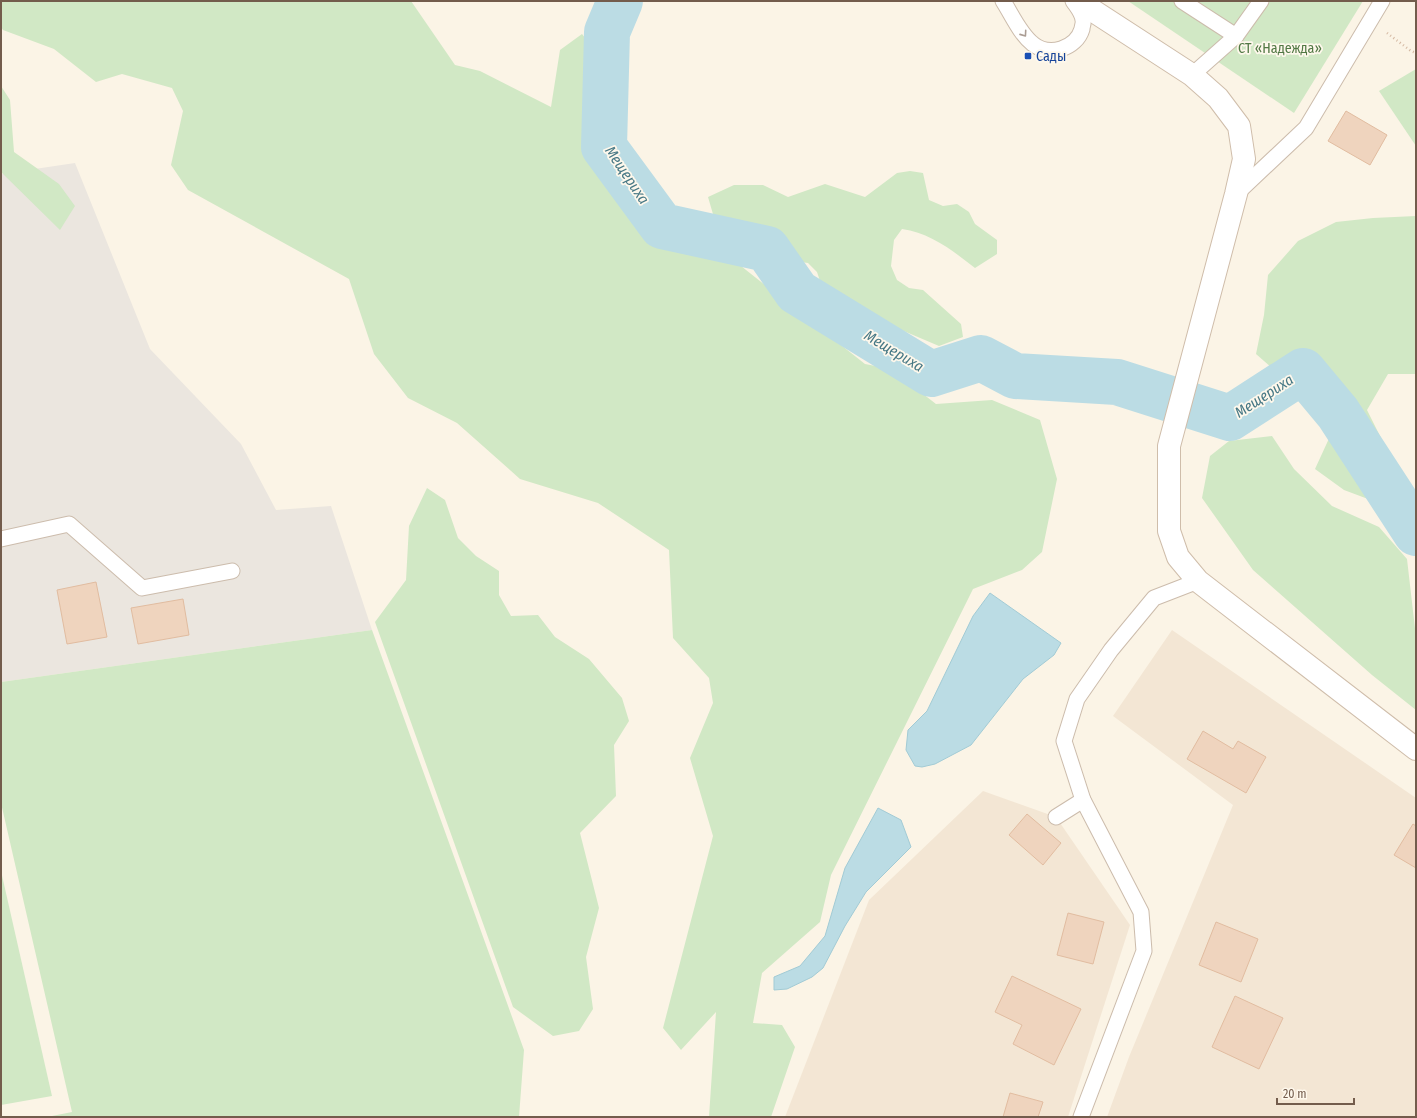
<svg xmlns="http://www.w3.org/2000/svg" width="1417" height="1118" font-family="'Fira Sans Condensed',sans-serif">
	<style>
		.residential { fill: #f3e6d4 }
		.industrial { fill: #ebe6df }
		.green { fill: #d1e8c5 }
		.water { fill: #bbdce4; stroke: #a2cbd5 }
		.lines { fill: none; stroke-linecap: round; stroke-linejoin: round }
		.river { stroke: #bbdce4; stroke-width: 46 }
		.building { fill: #efd4be; stroke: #e1bca0 }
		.lane-casing { stroke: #ccbcac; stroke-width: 17 }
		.secondary-casing { stroke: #cfbdaa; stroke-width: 24 }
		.path { stroke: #d4b8a2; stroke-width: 2.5; stroke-dasharray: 1 3; stroke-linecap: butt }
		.lane { stroke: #fff; stroke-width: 15 }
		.secondary { stroke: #fff; stroke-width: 22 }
		.oneway { stroke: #ab9d94 }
		.transit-dot { fill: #1a4fb4; stroke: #fef8ec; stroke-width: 1.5 }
		.labels { text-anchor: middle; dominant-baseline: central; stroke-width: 3.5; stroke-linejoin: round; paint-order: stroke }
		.park-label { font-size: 14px; fill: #517844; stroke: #fef8ec }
		.transit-label { font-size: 14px; fill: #164399; stroke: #fef8ec; text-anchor: start }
		.water-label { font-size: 15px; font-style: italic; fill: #477885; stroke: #fef8ec }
	</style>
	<rect width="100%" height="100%" fill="#fbf4e6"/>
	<!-- residential -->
	<g class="residential">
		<polygon points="1172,630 1416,798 1416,1117 1107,1117 1129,1057 1233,805 1113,716"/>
		<polygon points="983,791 1056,817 1130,925 1068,1117 785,1117 869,900"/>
	</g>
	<!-- industrial -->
	<polygon class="industrial" points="75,163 150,349 241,444 276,510 331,506 372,630 1,682 1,174"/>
	<!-- green -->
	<g class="green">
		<polygon points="1,1 411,1 455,65 480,71 551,107 560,50 582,34 597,53 597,157 661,243 741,266 865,364 891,369 936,404 992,400 1040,420 1057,479 1042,552 1022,570 973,589 831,875 820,922 762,973 753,1023 782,1025 795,1047 771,1117 709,1117 716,1012 681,1050 663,1028 713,836 690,758 713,703 709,678 673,638 669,550 598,503 520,479 457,423 408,398 374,354 349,279 188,190 171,165 183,111 172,88 122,74 96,82 54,49 3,30 1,27"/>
		<polygon points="1128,1 1363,1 1294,113"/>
		<polygon points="1416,69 1416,146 1379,91"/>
		<polygon points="1,86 10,100 14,152 59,184 75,206 60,230 1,172"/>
		<path d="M 910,171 L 923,173 L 929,200 L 943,206 L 957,204 L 969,212 L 975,224 L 997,240 L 997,254 L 975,268 C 953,251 931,233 902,229 L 894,240 L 891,266 L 897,280 L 909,288 L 923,290 L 961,324 L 963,337 L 939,346 L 840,304 L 821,284 L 817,272 L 808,263 L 794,261 L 776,240 L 715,221 L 708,197 L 734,185 L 763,185 L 788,197 L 825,184 L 865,197 L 897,173 Z"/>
		<polygon points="1416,216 1416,374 1388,374 1367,410 1385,446 1405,517 1384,505 1344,490 1315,469 1332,432 1273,369 1256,354 1264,315 1268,275 1298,241 1336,222 1373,218"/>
		<polygon points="1272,436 1294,469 1332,506 1379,527 1407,559 1416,637 1416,710 1372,675 1253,570 1202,498 1210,456 1229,441"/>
		<polygon points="427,488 445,500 458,538 476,556 499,571 499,595 511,616 538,615 555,637 589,659 622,698 629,721 614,745 616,796 580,833 599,908 586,957 593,1009 579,1031 553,1036 513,1007 375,622 406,580 409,526"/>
		<polygon points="372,630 524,1050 519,1117 47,1117 72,1112 1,803 1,682"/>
		<polygon points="1,871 52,1096 1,1105"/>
	</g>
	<!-- water -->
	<g class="water">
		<polygon points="990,593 1061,643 1054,655 1023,679 971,745 935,764 922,767 915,766 906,750 908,730 927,711 973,616"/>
		<polygon points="878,808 901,820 911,847 866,892 845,926 823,968 812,977 787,989 774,990 774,977 800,966 825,936 845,868"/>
	</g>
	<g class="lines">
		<!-- river -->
		<polyline class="river" points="620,1 607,32 604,147 662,226 767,249 797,292 931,374 981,358 1015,376 1117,382 1230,418 1303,371 1338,413 1416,533"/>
	</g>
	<!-- building -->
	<g class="building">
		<polygon points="1346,111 1387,135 1370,165 1328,141"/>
		<polygon points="96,582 107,637 67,644 57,590"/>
		<polygon points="183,599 189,635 138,644 131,608"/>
		<polygon points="1203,731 1233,749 1238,741 1266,757 1246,793 1187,759"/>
		<polygon points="1027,814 1061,843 1043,865 1009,835"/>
		<polygon points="1413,824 1416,826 1416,868 1394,855"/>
		<polygon points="1068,913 1104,922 1093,964 1057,955"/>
		<polygon points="1216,922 1258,939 1241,982 1199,965"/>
		<polygon points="1012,976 1081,1009 1054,1065 1013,1044 1022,1025 995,1012"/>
		<polygon points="1235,996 1283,1018 1259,1069 1212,1047"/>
		<polygon points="1010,1093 1043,1102 1038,1117 1003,1117"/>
	</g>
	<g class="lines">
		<!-- lane casing -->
		<g class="lane-casing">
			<g id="lane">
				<path d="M 1003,1 C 1012,15 1020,34 1033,44 C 1049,57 1076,49 1082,29 C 1082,26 1084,23 1083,20 C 1082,12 1077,7 1073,1"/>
				<polyline points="1182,1 1236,36 1261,1"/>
				<polyline points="1192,75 1236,36"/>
				<polyline points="1236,194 1306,128 1382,1"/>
				<polyline points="1,539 69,524 142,588 232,571"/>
				<polyline points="1056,817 1083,800"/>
				<polyline points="1081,1117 1144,951 1141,912 1083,800 1064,741 1077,699 1111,650 1154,598 1198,581"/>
			</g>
		</g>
		<!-- secondary casing -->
		<g class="secondary-casing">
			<polyline id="secondary" points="1078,1 1192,75 1218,98 1239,126 1244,159 1236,194 1169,446 1169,531 1178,557 1198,581 1416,749"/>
		</g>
		<!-- path -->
		<polyline class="path" points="1387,33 1411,51 1416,53"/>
		<!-- lane -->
		<use href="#lane" class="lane"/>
		<!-- secondary -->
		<use href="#secondary" class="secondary"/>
	</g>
	<!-- one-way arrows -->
	<defs><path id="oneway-chevron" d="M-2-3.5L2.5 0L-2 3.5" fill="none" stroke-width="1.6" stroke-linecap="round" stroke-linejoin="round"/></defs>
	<use class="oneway" href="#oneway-chevron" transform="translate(1024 34) rotate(55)"/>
	<!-- markers -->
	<rect class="transit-dot" x="1024" y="52" width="8" height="8" rx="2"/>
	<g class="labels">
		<!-- park labels -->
		<g class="park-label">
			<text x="1280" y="48">СТ «Надежда»</text>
		</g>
		<!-- transit labels -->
		<g class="transit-label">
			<text x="1036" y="56">Сады</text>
		</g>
		<!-- water labels -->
		<g class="water-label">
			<text transform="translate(627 175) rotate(56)">Мещериха</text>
			<text transform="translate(894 351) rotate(31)">Мещериха</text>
			<text transform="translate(1264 396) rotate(-33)">Мещериха</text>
		</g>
	</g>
	<!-- border -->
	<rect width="1417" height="1118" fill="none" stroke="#735c4c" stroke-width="4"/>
	<!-- scale -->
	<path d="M1277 1098v6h77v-6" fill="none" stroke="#735c4c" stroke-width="2"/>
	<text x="1283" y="1098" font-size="12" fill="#735c4c" stroke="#fef8ec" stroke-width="3" paint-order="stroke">20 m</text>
</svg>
